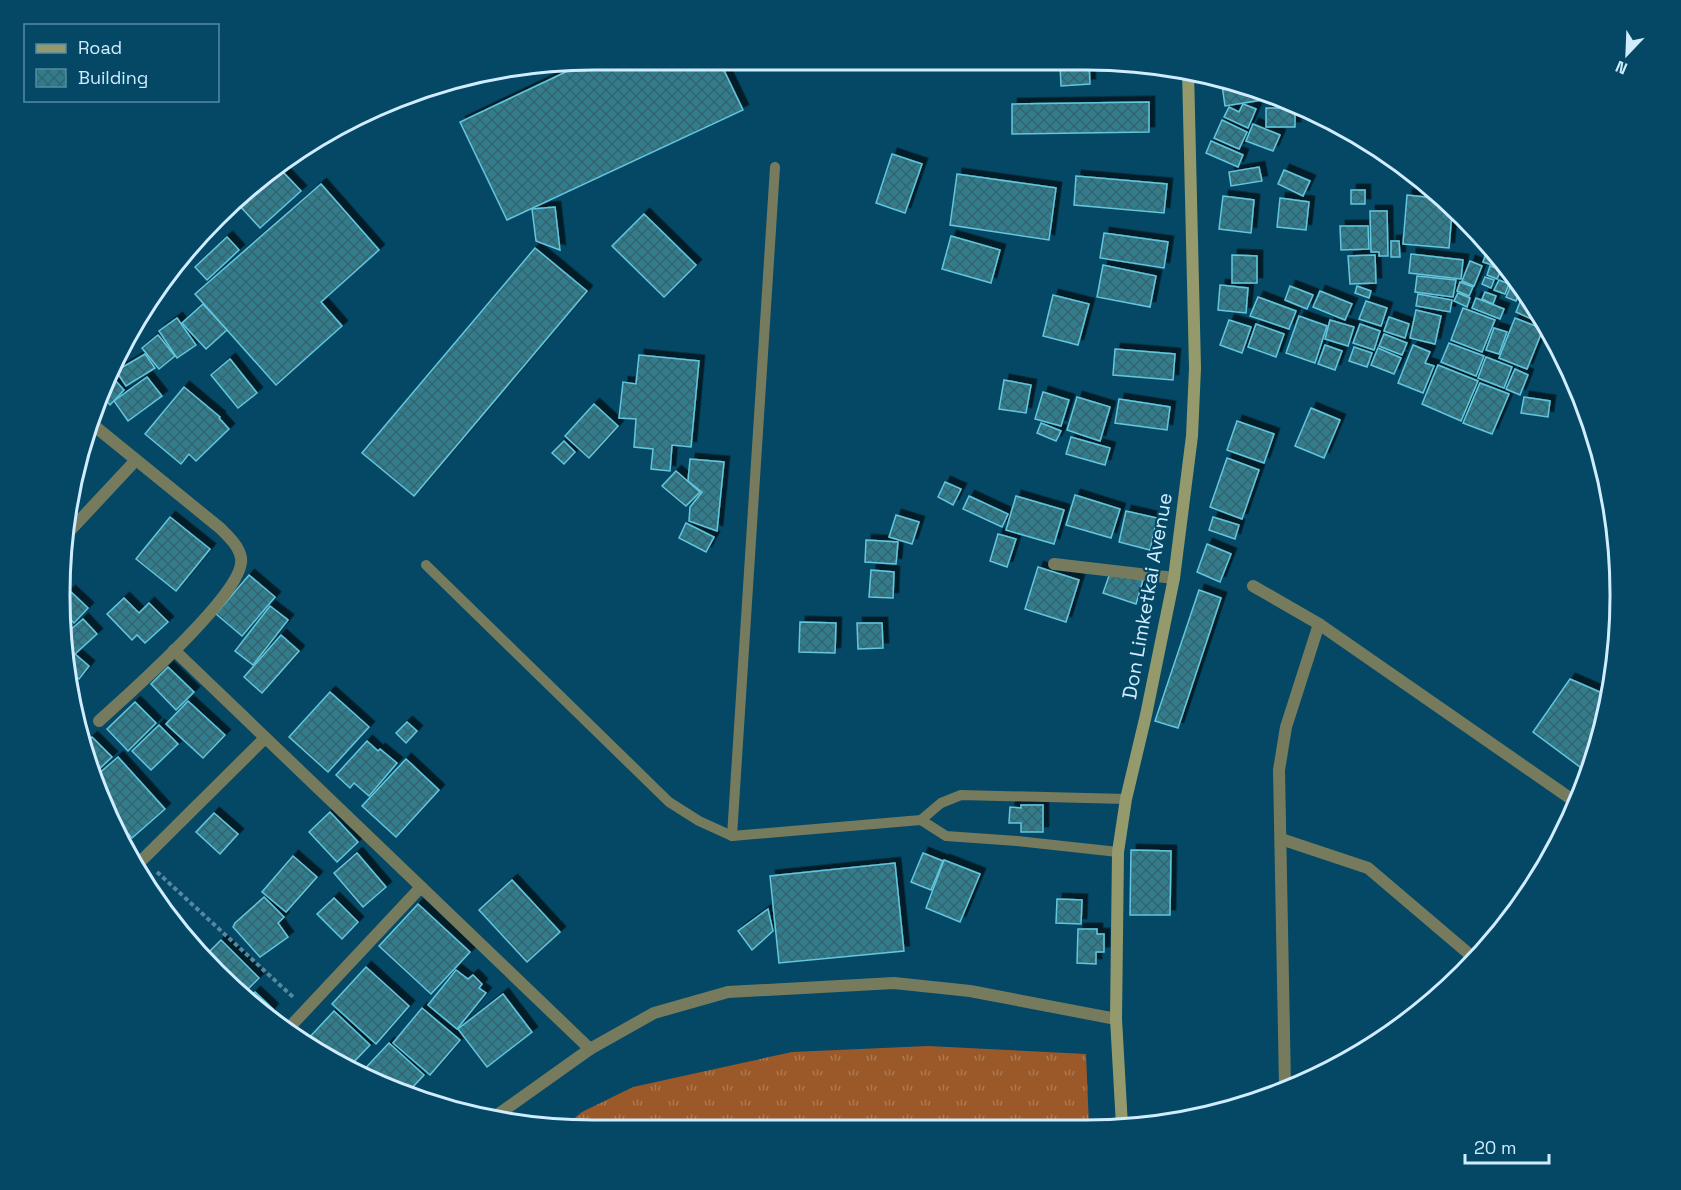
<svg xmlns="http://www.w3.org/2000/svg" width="1681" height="1190" font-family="'Space Grotesk',sans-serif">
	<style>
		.grass { fill: url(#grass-tufts) }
		.building { fill: url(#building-cross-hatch); stroke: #64c6dc; stroke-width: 1.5; filter: url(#shadow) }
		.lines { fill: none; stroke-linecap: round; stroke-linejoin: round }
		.path { stroke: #5589a2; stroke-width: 4; stroke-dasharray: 4.5 3; stroke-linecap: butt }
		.lane { stroke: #777b5d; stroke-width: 10 }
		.street { stroke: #777b5d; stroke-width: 12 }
		.secondary { stroke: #949a6b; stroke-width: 12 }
		.labels { text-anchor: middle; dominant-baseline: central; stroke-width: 4.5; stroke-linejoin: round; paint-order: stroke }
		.street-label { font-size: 20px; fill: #d0edff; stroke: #044865 }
		.rim { fill: none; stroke: #d0edff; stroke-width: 3 }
	</style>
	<defs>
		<pattern id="grass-tufts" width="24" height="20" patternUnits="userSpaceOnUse" patternTransform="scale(1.5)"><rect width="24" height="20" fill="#9b5929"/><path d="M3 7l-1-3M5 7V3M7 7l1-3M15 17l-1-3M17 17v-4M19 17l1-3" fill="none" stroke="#ac7954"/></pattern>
		<pattern id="building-cross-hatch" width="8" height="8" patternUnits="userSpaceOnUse" patternTransform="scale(1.5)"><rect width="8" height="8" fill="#307c8c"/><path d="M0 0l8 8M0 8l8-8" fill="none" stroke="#36646f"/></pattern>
		<filter id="shadow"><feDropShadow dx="5.5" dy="-5.5" stdDeviation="0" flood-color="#0009"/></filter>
	</defs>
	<rect width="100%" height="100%" fill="#044865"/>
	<!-- grass -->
	<polygon class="grass" points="928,1046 1086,1054 1089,1126 561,1129 582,1112 633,1087 792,1052"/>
	<!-- building -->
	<g class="building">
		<polygon points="591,60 719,60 743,110 507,220 460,122"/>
		<polygon points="1089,63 1090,84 1061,86 1060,65"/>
		<polygon points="1222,85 1229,85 1262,97 1262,100 1225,106"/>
		<polygon points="1149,102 1149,132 1012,134 1012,104"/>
		<polygon points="1243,104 1256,109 1248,128 1224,117 1229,107 1239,112"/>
		<polygon points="1266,108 1290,108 1295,110 1295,127 1266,127"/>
		<polygon points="1222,120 1247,132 1239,149 1214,138"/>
		<polygon points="1253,124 1280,135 1273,151 1246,141"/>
		<polygon points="1211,141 1243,155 1238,167 1206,153"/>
		<polygon points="892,154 922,164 905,213 876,203"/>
		<polygon points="1259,167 1262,181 1231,186 1229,172"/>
		<polygon points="281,170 301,191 260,228 240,206"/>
		<polygon points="1284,170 1310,181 1303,196 1278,184"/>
		<polygon points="957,174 1056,188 1049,240 950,225"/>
		<polygon points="1076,176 1167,184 1164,213 1074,205"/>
		<polygon points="321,184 379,250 321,302 342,326 276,385 195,294"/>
		<rect x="1351" y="190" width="14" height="14"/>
		<polygon points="1407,195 1434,198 1452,212 1449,248 1403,244"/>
		<polygon points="1223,196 1254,200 1251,233 1219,229"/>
		<polygon points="1280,198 1309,202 1306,230 1277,227"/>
		<polygon points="555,207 560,250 536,241 532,209"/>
		<polygon points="1370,211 1387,211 1388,256 1379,256 1379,252 1371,252"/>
		<polygon points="644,214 696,265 664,297 612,246"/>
		<polygon points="1340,226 1368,226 1369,249 1341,250"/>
		<polygon points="1104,233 1168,242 1164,268 1100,258"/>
		<polygon points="951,236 1000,250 991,283 942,269"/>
		<polygon points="227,237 239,250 207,280 195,267"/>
		<polygon points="1391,241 1399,241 1400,257 1391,257"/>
		<polygon points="1489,245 1503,262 1501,268 1483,262"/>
		<polygon points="535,248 587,291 414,496 362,453"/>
		<polygon points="1411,254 1463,260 1461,279 1409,273"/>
		<polygon points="1232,255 1257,256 1257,283 1232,283"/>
		<polygon points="1375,255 1376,283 1350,284 1348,256"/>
		<polygon points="1470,261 1482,266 1474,286 1462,281"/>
		<polygon points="1103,265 1156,276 1150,307 1097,297"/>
		<polygon points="1490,266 1501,270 1497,279 1487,275"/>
		<polygon points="1417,276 1456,280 1453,297 1415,292"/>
		<polygon points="1485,277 1494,280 1491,288 1482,284"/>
		<polygon points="1499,280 1509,284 1505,294 1494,290"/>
		<polygon points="1460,282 1473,287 1469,296 1457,291"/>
		<polygon points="1220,285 1248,288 1246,313 1218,310"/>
		<polygon points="1511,285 1521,289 1516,301 1506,297"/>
		<polygon points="1290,286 1313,295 1307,309 1285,300"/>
		<polygon points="1357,286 1371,291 1369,298 1355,293"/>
		<polygon points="1320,291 1352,304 1345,320 1313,307"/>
		<polygon points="1485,292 1496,296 1493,304 1482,299"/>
		<polygon points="1524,292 1540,315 1538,322 1516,312"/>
		<polygon points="1458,293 1470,298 1467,307 1454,301"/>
		<polygon points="1418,294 1452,300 1450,312 1416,306"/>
		<polygon points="1053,295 1089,304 1078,345 1043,336"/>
		<polygon points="1258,297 1296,311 1289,329 1250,316"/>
		<polygon points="1476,298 1504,309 1500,319 1472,308"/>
		<polygon points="1366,301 1387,308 1381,326 1359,319"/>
		<polygon points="203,304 227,330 206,349 182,323"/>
		<polygon points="1463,308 1495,320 1482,352 1451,340"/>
		<polygon points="1416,310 1441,316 1435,344 1410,338"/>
		<polygon points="1299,316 1327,326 1315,363 1286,353"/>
		<polygon points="1389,317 1409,324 1405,338 1384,331"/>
		<polygon points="177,318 196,345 177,358 159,331"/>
		<polygon points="1515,318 1543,329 1527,369 1499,358"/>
		<polygon points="1229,320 1251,327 1242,353 1220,345"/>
		<polygon points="1330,320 1354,327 1348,346 1325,339"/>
		<polygon points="1256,324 1284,334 1276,357 1248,347"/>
		<polygon points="1360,324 1380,331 1374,350 1353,343"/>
		<polygon points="1494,328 1507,332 1499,354 1486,350"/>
		<polygon points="1384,334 1407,343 1402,355 1379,346"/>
		<polygon points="158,335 175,356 159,369 142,348"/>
		<polygon points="1449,343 1484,356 1476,376 1441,362"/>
		<polygon points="1325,345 1342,351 1335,370 1318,364"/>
		<polygon points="1413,345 1430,352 1425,363 1434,366 1423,393 1398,383"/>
		<polygon points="1354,347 1372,353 1367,367 1349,361"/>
		<polygon points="1378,348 1401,358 1394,374 1371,365"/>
		<polygon points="1115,349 1175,354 1173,380 1113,375"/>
		<polygon points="145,354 155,368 126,386 116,371"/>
		<polygon points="639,355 699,361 691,447 672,445 670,471 651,469 653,449 634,447 636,419 619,418 623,382 636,384"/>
		<polygon points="1486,357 1512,367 1504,388 1478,378"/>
		<polygon points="230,359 257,393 238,408 211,375"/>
		<polygon points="1438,365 1478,381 1461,421 1422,404"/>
		<polygon points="1515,369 1528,375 1520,395 1506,389"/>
		<polygon points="147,377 162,396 128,421 114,401"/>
		<polygon points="114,379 124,390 110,405 100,394"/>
		<polygon points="1004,380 1031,385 1026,413 999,409"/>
		<polygon points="1480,383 1509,394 1492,434 1463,423"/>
		<polygon points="184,387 220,417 219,418 229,429 196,461 189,454 181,464 145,434"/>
		<polygon points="1043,392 1069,400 1061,426 1035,419"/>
		<polygon points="1077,397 1110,407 1100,441 1067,430"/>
		<polygon points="1524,397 1550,401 1548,417 1521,413"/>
		<polygon points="1119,399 1170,407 1167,430 1115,423"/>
		<polygon points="594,404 618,426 589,458 565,436"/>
		<polygon points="1311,408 1340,420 1324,458 1295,446"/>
		<polygon points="1237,421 1274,434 1264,463 1227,450"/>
		<polygon points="1041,423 1061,431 1056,441 1037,433"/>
		<polygon points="1071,437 1110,448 1105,465 1066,454"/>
		<polygon points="564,441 575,452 564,464 552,453"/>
		<polygon points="1227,458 1259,470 1242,519 1210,507"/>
		<polygon points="690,459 724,462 717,531 689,521 690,507 702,492 688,481"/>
		<polygon points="676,471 700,492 686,506 662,486"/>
		<polygon points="945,482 961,489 953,505 938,497"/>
		<polygon points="1075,495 1120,509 1111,538 1066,525"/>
		<polygon points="969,496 1008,514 1002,527 963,509"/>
		<polygon points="1016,496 1064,510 1054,544 1006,530"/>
		<polygon points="1126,511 1157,518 1150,550 1119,542"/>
		<polygon points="896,515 919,522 912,544 889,537"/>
		<polygon points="170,517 210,549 176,591 136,559"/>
		<polygon points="1213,517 1239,525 1235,539 1209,530"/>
		<polygon points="686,523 714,537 706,552 679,538"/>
		<polygon points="998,534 1016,539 1007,567 990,561"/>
		<polygon points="866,540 898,542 896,564 865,562"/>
		<polygon points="1207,544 1231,554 1220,582 1197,572"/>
		<polygon points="1038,567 1079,580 1066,622 1025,609"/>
		<polygon points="871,570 894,572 893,598 869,597"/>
		<polygon points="1110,573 1143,580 1136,604 1103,593"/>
		<polygon points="249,575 275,597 242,636 216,614"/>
		<polygon points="1199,590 1221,598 1178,728 1155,721"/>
		<polygon points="70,591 88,608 74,623 68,617 67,594"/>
		<polygon points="124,598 139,613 149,603 168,622 145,643 137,635 132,640 107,614"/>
		<polygon points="270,606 288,620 253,665 235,651"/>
		<polygon points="83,619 97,634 75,654 89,666 79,679 69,671 68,632"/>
		<polygon points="800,622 836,623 835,653 799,652"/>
		<polygon points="857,623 882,623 883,648 858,649"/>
		<polygon points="281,635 299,651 262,693 244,677"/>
		<polygon points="168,667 194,692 176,710 151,684"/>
		<polygon points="1570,679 1609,696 1603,733 1588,773 1533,732"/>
		<polygon points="330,692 369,727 328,772 289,737"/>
		<polygon points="188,701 225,735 203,758 166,724"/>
		<polygon points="135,702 156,723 128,751 107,729"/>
		<polygon points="407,722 417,731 406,743 396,733"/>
		<polygon points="159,725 178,744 151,770 132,751"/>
		<polygon points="92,737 112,757 95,773 85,744"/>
		<polygon points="367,741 378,751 380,749 397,763 369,796 354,783 350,788 336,775"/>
		<polygon points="118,757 165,809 132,838 109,812 96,776"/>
		<polygon points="406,759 439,790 396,837 362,806"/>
		<polygon points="1021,805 1043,805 1043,832 1021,832 1021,823 1009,823 1010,807 1021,808"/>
		<polygon points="330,812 358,842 337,862 309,832"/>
		<polygon points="214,813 238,834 220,854 196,832"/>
		<polygon points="1131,850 1171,851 1170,915 1130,915"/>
		<polygon points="357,853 386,887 363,907 334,873"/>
		<polygon points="923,853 943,861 931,890 911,882"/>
		<polygon points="293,856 317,877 286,912 262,892"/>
		<polygon points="944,860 980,874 960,922 926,908"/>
		<polygon points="895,863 904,951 779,963 770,876"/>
		<polygon points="512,880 560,932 527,962 479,910"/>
		<polygon points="264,897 284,917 278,923 288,937 260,957 233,927 235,923"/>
		<polygon points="334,898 358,922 342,939 317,914"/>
		<polygon points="1057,899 1082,900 1081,924 1056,923"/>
		<polygon points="418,904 470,952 431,994 379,946"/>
		<polygon points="768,909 773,931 752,950 738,931"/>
		<polygon points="1078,929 1097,929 1097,934 1104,934 1104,952 1096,952 1096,964 1077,963"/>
		<polygon points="221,940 259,978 243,994 203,958"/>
		<polygon points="366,967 409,1006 376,1044 332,1004"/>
		<polygon points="456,970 468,979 473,975 482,984 479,988 486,993 457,1029 428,1005"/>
		<polygon points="255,992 273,1009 266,1017 248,1000"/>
		<polygon points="503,994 532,1032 487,1067 458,1029"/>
		<polygon points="422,1008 460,1040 430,1075 393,1043"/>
		<polygon points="334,1011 370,1045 348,1068 305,1042"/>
		<polygon points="389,1043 424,1075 407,1093 359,1075"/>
	</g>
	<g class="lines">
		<!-- path -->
		<polyline class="path" points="157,872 293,997"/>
		<!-- lane -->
		<g class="lane">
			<polyline points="426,565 669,802 699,821 732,836 921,820 941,803 961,795 1126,799"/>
			<polyline points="921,820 946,836 1017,841 1118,852"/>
			<polyline points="732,836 775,167"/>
		</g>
		<!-- street -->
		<g class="street">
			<path d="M 92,424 L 220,528 C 228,536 239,546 241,558 C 247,591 126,696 99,721"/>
			<polyline points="65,536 136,460"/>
			<polyline points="1054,564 1174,578"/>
			<polyline points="1253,586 1319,624 1577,803"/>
			<polyline points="174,650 590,1049"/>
			<polyline points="1281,839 1368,868 1475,959"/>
			<polyline points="137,865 265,738"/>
			<polyline points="287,1030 421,887"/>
			<polyline points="1285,1086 1279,770 1286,727 1319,624"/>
			<polyline points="493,1118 590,1049 654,1013 728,992 894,983 970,991 1116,1019"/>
		</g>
		<!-- secondary -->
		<polyline class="secondary" points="1122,1126 1116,1019 1118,852 1126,799 1146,715 1174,578 1192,436 1195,368 1188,70"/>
	</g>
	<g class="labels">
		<!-- street labels -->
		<g class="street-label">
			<text transform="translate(1147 596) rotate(-80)">Don Limketkai Avenue</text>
		</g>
	</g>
	<!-- crop -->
	<path d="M0 0H1681V1190H0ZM594 70H1086A524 524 0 0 1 1610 594V596A524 524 0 0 1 1086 1120H594A524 524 0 0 1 70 596V594A524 524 0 0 1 594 70Z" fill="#044865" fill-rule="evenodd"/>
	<path class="rim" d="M594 70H1086A524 524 0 0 1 1610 594V596A524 524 0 0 1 1086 1120H594A524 524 0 0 1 70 596V594A524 524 0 0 1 594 70Z"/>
	<!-- legend -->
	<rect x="24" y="24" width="195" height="78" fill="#044865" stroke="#568aa3" stroke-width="1.5"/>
	<rect x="36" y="44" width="30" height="9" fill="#949a6b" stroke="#568aa3" stroke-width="1.5"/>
	<text x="78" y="54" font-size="18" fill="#d0edff">Road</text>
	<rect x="36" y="69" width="30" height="18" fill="url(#building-cross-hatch)" stroke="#568aa3" stroke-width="1.5"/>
	<text x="78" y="84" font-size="18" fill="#d0edff">Building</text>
	<!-- north arrow -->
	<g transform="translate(1627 54) rotate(203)" stroke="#044865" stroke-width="4.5" paint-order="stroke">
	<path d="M0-4.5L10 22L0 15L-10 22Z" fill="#d0edff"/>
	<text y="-9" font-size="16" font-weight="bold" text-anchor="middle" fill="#d0edff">N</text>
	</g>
	<!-- scale -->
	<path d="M1465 1154v9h84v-9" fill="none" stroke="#d0edff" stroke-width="3"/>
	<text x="1474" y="1154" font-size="18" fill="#d0edff" stroke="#044865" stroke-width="4.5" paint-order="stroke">20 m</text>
</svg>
